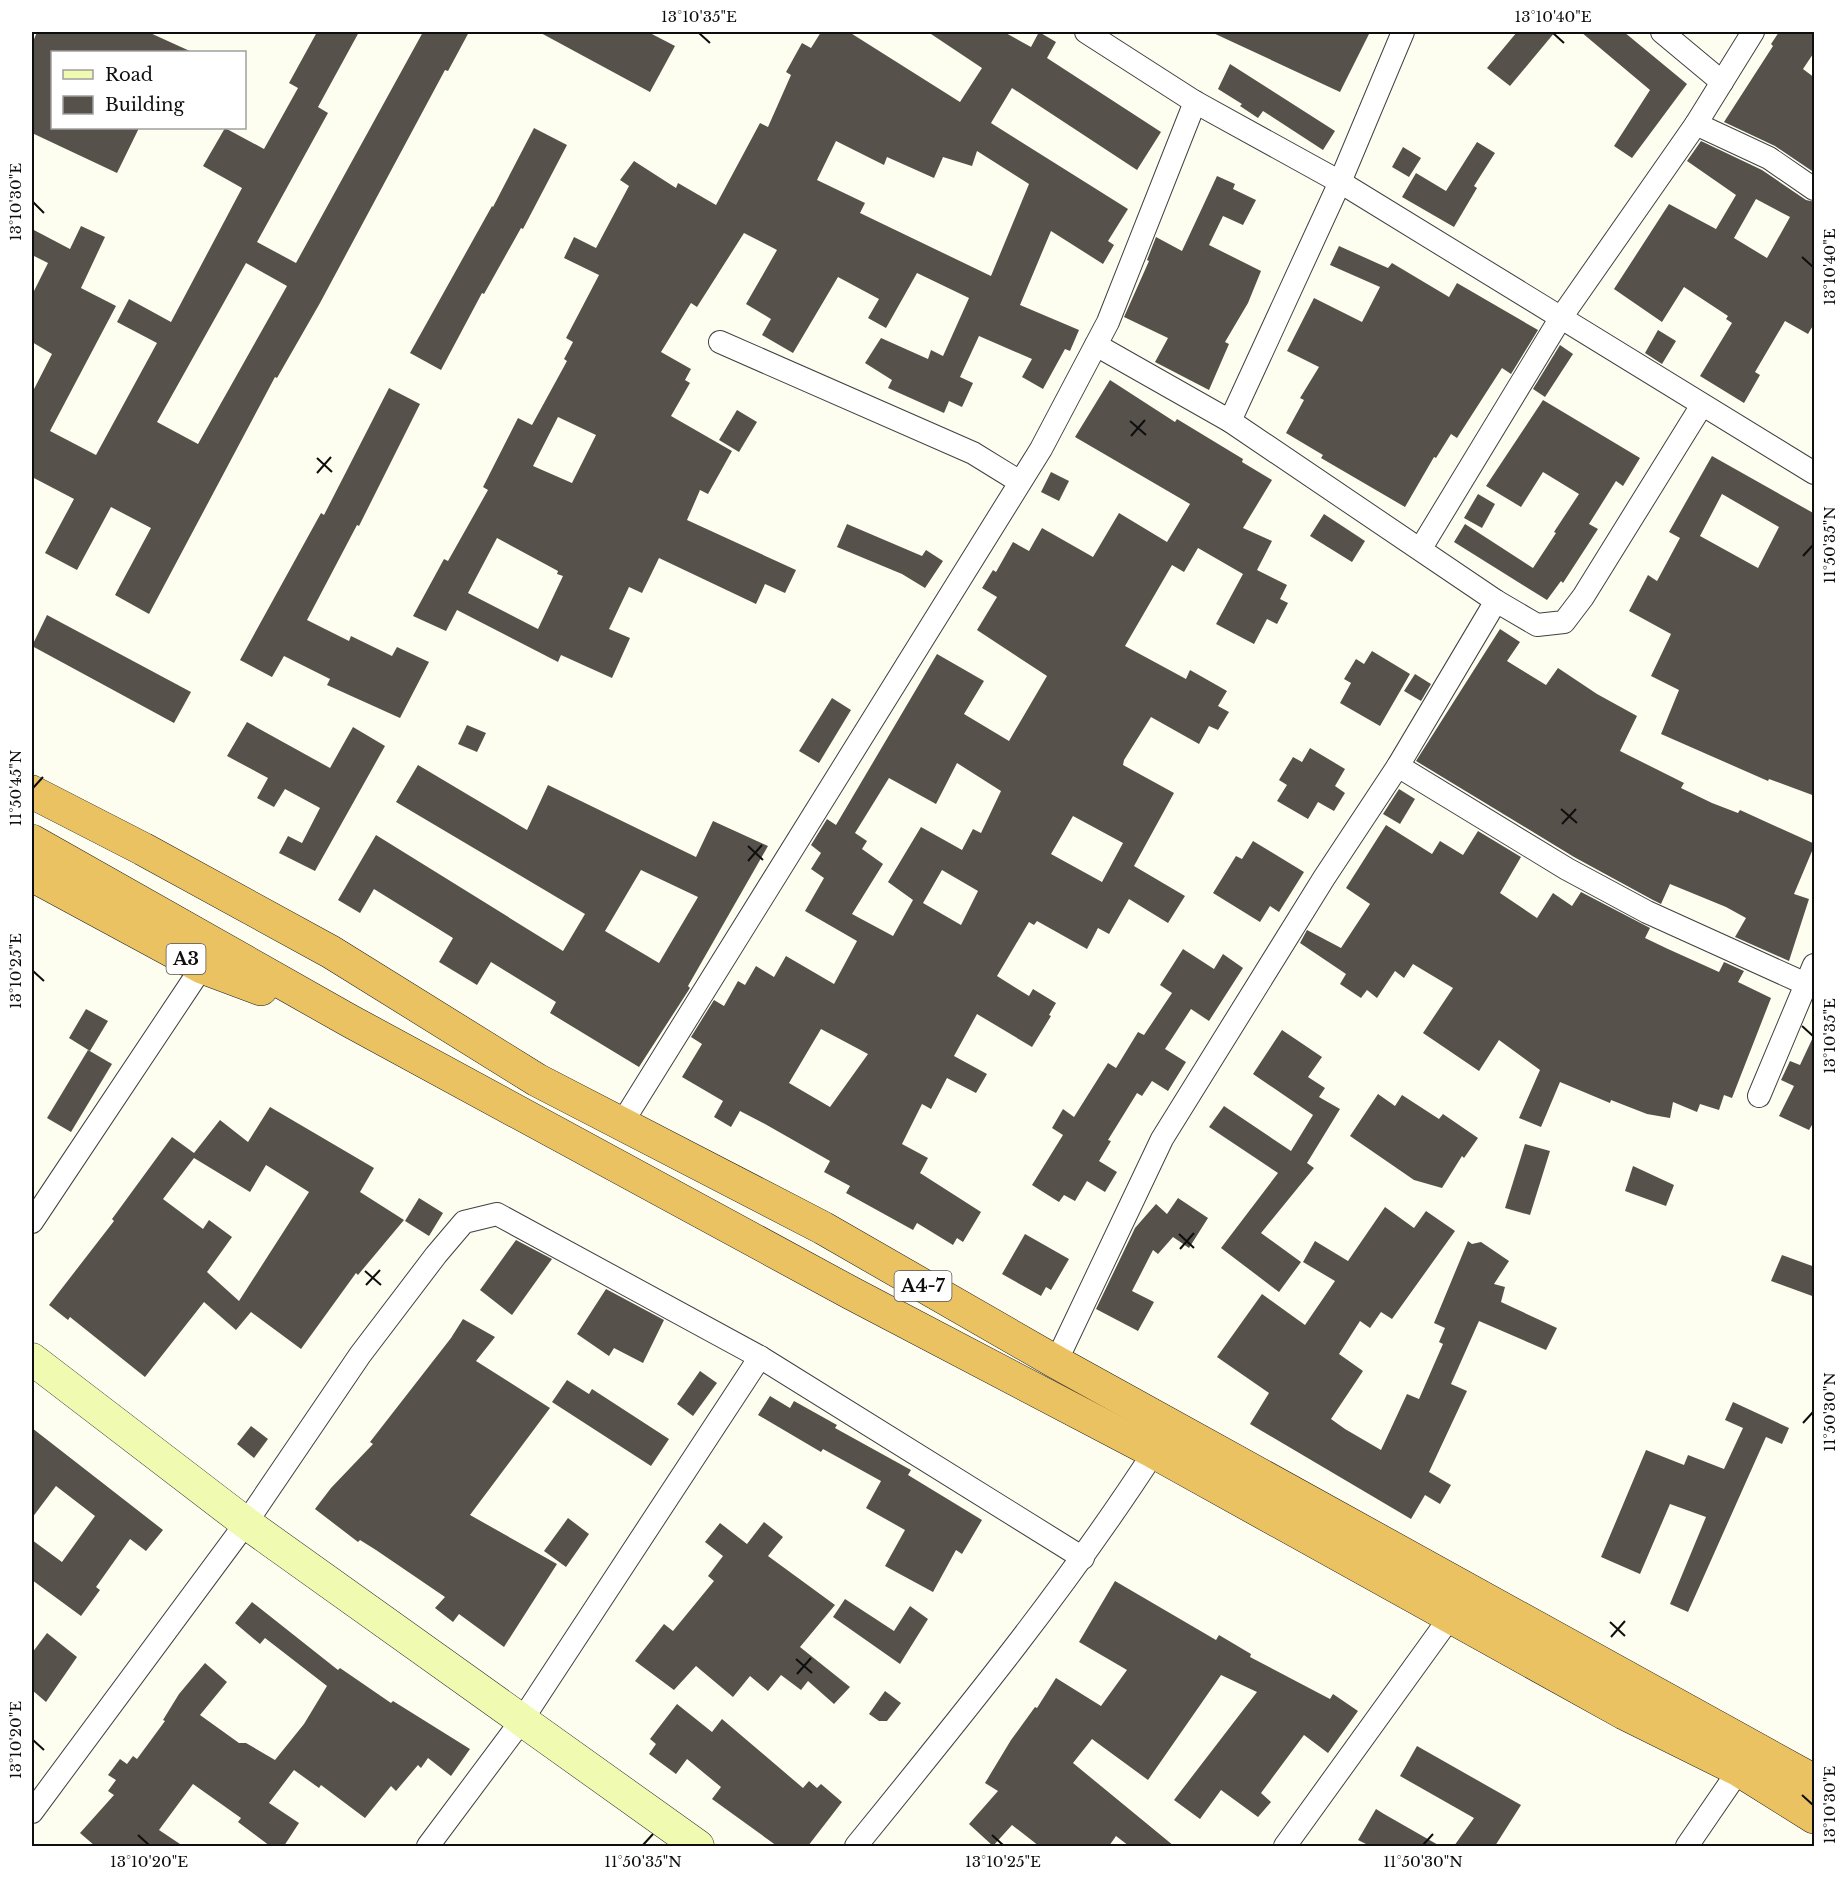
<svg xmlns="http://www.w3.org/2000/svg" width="1846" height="1878" font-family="'Libre Baskerville',serif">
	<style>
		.building { fill: #56524b; fill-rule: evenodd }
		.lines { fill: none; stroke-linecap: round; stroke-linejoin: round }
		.street-casing { stroke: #414141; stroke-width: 24 }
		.secondary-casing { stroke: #303030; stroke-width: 33 }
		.highway-casing { stroke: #1f1f1f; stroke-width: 34 }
		.street { stroke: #fff; stroke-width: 22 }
		.secondary { stroke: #f0fab0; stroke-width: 32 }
		.highway { stroke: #ebc262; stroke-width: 33 }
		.ticks { fill: none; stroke: #0e0e0e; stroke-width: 2 }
		.labels { text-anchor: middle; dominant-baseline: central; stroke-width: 6; stroke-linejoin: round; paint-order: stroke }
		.shield { fill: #fff; stroke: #565656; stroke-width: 1.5 }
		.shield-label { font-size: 18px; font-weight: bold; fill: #0e0e0e }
		.neatline { fill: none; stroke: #0e0e0e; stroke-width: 2 }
		.ticks-label { font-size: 15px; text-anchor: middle; fill: #0e0e0e }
	</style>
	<rect width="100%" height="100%" fill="#fdfef0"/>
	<!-- building -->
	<g class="building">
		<polygon points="37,32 148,32 192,52 52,52 52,128 139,128 117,173 32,133 32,44"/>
		<path d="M 317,32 L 359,32 L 318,107 L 328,113 L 257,242 L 296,263 L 423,32 L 469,32 L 448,71 L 445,70 L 320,303 L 277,378 L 275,377 L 149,614 L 115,595 L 151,528 L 111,507 L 77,570 L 45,553 L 74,499 L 32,477 L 32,393 L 52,354 L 32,342 L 32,295 L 48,263 L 32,255 L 32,229 L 70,249 L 81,226 L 105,237 L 81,288 L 116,306 L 50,431 L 96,455 L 157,343 L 117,322 L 129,299 L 171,322 L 242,188 L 203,166 L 225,128 L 264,149 L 298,88 L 289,83 ZM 246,263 L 287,286 L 198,444 L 157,422 Z"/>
		<polygon points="539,32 648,32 675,46 650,92"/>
		<path d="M 821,32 L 849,32 L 960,102 L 982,68 L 928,32 L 1004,32 L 1031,47 L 1039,32 L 1056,42 L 1047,58 L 1161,132 L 1137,170 L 1012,88 L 991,123 L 1128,209 L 1108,241 L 1114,245 L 1103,264 L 1051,231 L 1020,305 L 1079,330 L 1070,351 L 1065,349 L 1043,389 L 1022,377 L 1032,359 L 979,336 L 960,377 L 973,383 L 962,407 L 949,401 L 944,413 L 888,388 L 892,380 L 865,363 L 881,338 L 928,359 L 931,350 L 943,356 L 969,298 L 917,273 L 886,328 L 868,318 L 879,299 L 838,277 L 793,353 L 762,335 L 771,319 L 746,304 L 777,250 L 744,233 L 697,307 L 691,303 L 661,352 L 691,369 L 685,380 L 690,383 L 671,416 L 732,451 L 708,494 L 700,490 L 687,520 L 796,570 L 785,593 L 765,584 L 756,604 L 659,558 L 642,593 L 629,587 L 609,629 L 630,638 L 612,678 L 561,655 L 558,662 L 457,610 L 446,631 L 413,616 L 444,559 L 448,561 L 488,490 L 483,487 L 518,418 L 532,425 L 567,361 L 564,359 L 573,342 L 566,338 L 599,275 L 564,258 L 574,237 L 596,248 L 629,186 L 620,180 L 634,161 L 676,188 L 678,183 L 716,205 L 760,123 L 768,127 L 791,75 L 786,72 L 802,43 L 811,48 ZM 836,141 L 884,165 L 887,157 L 934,178 L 943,157 L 972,166 L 977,151 L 1029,184 L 991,276 L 860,213 L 865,203 L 817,180 ZM 558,417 L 596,435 L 572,483 L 533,466 ZM 497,538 L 558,571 L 557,574 L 563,576 L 538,629 L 468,593 Z"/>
		<polygon points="1211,32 1370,32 1340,92"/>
		<polygon points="1517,32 1555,32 1510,86 1487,68"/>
		<polygon points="1581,32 1624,32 1687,84 1632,158 1614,146 1650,90"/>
		<polygon points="1779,32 1815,32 1815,51 1803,69 1815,78 1815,173 1775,146 1724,122 1773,46 1771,44"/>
		<polygon points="1230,64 1335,131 1323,150 1263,111 1258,118 1240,106 1242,104 1218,89"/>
		<polygon points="534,128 567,145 523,229 521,228 484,294 482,293 441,370 410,353 492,206 493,207"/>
		<path d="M 1701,141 L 1762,170 L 1806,200 L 1815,202 L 1815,322 L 1808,334 L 1785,321 L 1755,372 L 1760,375 L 1744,403 L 1700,376 L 1732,323 L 1726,319 L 1728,316 L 1684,287 L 1662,322 L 1614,289 L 1669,204 L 1716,229 L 1736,195 L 1687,161 ZM 1756,199 L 1790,217 L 1767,258 L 1734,238 Z"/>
		<polygon points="1477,142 1495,153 1474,186 1477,188 1454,227 1402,197 1416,173 1446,191"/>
		<polygon points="1403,147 1421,158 1409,177 1392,167"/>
		<polygon points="1217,176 1235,184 1233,189 1256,200 1243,225 1223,216 1209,245 1261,271 1248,303 1225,342 1229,344 1209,390 1155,362 1168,338 1124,317 1149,261 1147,260 1156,237 1182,251"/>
		<polygon points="1339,246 1388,268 1392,263 1449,297 1457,283 1538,330 1511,374 1502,368 1457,438 1451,434 1436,458 1434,457 1405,507 1321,458 1323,455 1286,433 1304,400 1300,398 1319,367 1287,351 1314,298 1362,322 1380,287 1330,265"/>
		<polygon points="1658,330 1676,341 1662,364 1645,353"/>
		<polygon points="1560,345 1573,354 1545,397 1533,389"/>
		<path d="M 1110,380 L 1175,422 L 1177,419 L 1243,459 L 1242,462 L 1272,480 L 1243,528 L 1272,541 L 1257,570 L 1287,585 L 1280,599 L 1288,603 L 1277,624 L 1267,619 L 1254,644 L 1216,624 L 1243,574 L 1198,548 L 1184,572 L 1172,565 L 1125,646 L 1186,679 L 1190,670 L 1227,691 L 1218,706 L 1229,712 L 1218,730 L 1209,726 L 1199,744 L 1151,717 L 1124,760 L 1123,765 L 1174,793 L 1134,866 L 1185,896 L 1168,923 L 1129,899 L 1109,934 L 1098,928 L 1087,949 L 1037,921 L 1034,925 L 1029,922 L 997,976 L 1029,996 L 1033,989 L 1056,1003 L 1049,1015 L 1051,1016 L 1032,1047 L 977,1014 L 954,1056 L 987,1074 L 976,1093 L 947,1078 L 931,1109 L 922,1104 L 902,1144 L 928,1158 L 920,1173 L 981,1212 L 963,1242 L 957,1238 L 953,1245 L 917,1223 L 913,1230 L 846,1193 L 850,1186 L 824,1172 L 830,1161 L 765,1124 L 740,1111 L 731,1127 L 714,1117 L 723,1101 L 682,1077 L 702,1044 L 691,1037 L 714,1000 L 724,1006 L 738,981 L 745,985 L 756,966 L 774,977 L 786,956 L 834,984 L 857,941 L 805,911 L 824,878 L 811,869 L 821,853 L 811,845 L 827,819 L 836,825 L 937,654 L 984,681 L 964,714 L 1009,741 L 1047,676 L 977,630 L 997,597 L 982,588 L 993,570 L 996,572 L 1013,542 L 1029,551 L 1042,528 L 1093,557 L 1119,513 L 1167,542 L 1190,504 L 1075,437 ZM 957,763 L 1001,791 L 981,833 L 973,829 L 962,850 L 921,827 L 888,882 L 913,900 L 893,936 L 852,914 L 883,864 L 862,849 L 867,841 L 855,833 L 889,778 L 936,804 ZM 1073,816 L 1123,843 L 1102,882 L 1051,854 ZM 942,870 L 978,891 L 961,925 L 923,903 ZM 821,1029 L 868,1054 L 830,1107 L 789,1083 Z"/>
		<polygon points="389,388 420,404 359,526 357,525 307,620 349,641 351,636 392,656 397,647 429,662 400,718 327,685 330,679 284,656 272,677 240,660 321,513 324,515"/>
		<polygon points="1543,400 1640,458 1623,486 1616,481 1589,524 1598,529 1563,583 1561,581 1547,600 1454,542 1465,524 1533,568 1556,533 1554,532 1579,494 1543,472 1521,507 1486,486"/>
		<polygon points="737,410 757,422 739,452 719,440"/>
		<path d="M 1712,456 L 1815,514 L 1815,796 L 1769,779 L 1768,781 L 1661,734 L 1679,690 L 1651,676 L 1671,634 L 1629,611 L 1648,575 L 1657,581 L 1680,538 L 1669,532 ZM 1722,494 L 1779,527 L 1758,568 L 1700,536 Z"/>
		<polygon points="1051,472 1069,481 1059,501 1041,492"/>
		<polygon points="1478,494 1495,504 1482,528 1464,518"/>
		<polygon points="1324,514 1365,541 1352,562 1310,536"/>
		<polygon points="847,524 922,556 926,550 943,561 925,588 902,574 837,547"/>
		<polygon points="47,615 191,692 174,723 32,646"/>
		<polygon points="1500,629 1520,642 1507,661 1546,685 1558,668 1597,694 1637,716 1620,751 1684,783 1681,788 1712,803 1738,813 1740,810 1815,844 1794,894 1809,899 1789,961 1735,937 1746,918 1726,907 1670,884 1661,904 1653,900 1574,857 1416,761"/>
		<polygon points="1372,651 1410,674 1380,726 1340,703 1351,683 1344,679 1356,659 1364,664"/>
		<polygon points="1415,674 1431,684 1421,701 1404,691"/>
		<polygon points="832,698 851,710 819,763 799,751"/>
		<polygon points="247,722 330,768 353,727 385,746 315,871 279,853 288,836 302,843 320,808 285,789 274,807 257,798 268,778 227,756"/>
		<polygon points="467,725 486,733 477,752 458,744"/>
		<polygon points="1310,748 1345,769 1335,786 1345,793 1334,811 1318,802 1308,819 1277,801 1287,785 1279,780 1293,757 1302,762"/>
		<path d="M 418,765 L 527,830 L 548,785 L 696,857 L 713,821 L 768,846 L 688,986 L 690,988 L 639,1067 L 550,1013 L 556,1002 L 491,962 L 477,985 L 439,962 L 453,938 L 374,889 L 360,913 L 338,900 L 376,835 L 563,951 L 585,914 L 396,802 ZM 641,870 L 698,897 L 659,963 L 605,931 Z"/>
		<polygon points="1399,789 1415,799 1400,824 1383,814"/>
		<polygon points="1386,825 1432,854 1440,841 1463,855 1478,831 1521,857 1500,893 1537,918 1553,893 1572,906 1581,892 1650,928 1645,938 1668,949 1719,972 1724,962 1744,971 1738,982 1771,998 1732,1098 1724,1095 1719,1110 1700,1104 1697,1112 1673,1102 1670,1118 1647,1114 1611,1100 1610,1103 1560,1082 1541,1127 1519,1118 1540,1070 1499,1040 1479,1071 1423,1033 1453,988 1413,964 1404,978 1395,971 1377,998 1367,990 1361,998 1340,984 1346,974 1300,943 1307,930 1341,948 1370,904 1346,888"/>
		<polygon points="1253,841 1304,872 1279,912 1270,906 1260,922 1213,893 1236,856 1242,859"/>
		<polygon points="1183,949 1214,969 1223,954 1243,968 1209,1021 1191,1009 1165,1049 1186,1062 1168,1091 1152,1081 1142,1096 1137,1093 1108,1140 1111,1141 1099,1161 1117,1172 1105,1192 1087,1181 1075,1201 1064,1195 1059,1202 1032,1185 1063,1135 1052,1128 1063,1109 1074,1117 1108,1063 1116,1068 1138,1032 1144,1035 1172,993 1160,985"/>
		<polygon points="86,1009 108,1021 90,1051 69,1038"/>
		<polygon points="1282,1030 1322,1057 1308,1077 1325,1088 1319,1097 1340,1109 1307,1163 1314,1168 1261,1233 1301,1262 1279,1292 1221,1248 1278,1173 1209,1127 1224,1106 1291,1151 1313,1115 1253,1074"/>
		<polygon points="1815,1033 1815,1120 1809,1130 1779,1116 1794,1086 1781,1080 1790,1061 1800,1065"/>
		<polygon points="88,1050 112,1064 71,1132 47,1118"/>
		<polygon points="1378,1094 1395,1106 1402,1095 1439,1119 1443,1114 1478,1138 1464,1158 1462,1156 1442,1188 1414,1180 1350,1136"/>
		<path d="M 270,1107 L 374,1168 L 360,1192 L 404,1220 L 358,1275 L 356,1273 L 301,1349 L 251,1312 L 236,1330 L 204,1302 L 145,1377 L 70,1317 L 68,1320 L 49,1305 L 114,1221 L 112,1219 L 172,1137 L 194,1153 L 220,1120 L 248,1142 ZM 194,1158 L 250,1192 L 266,1165 L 309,1192 L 239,1301 L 207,1272 L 232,1237 L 209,1220 L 203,1229 L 163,1199 Z"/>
		<polygon points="1525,1144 1550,1151 1530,1215 1505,1208"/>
		<polygon points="1633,1166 1674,1185 1666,1206 1625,1191"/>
		<polygon points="419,1198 443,1213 429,1236 405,1221"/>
		<polygon points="1178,1198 1208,1218 1189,1248 1173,1237 1158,1254 1153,1250 1132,1291 1154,1302 1138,1331 1096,1309 1135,1228 1156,1204 1167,1214"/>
		<polygon points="1385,1207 1414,1228 1426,1211 1455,1231 1392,1319 1381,1312 1370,1328 1360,1321 1339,1354 1363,1371 1331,1419 1345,1429 1381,1450 1407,1394 1419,1399 1443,1344 1439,1342 1445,1328 1434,1323 1468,1241 1472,1244 1481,1242 1509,1261 1494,1284 1505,1287 1501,1302 1557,1328 1546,1350 1479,1321 1451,1384 1467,1391 1429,1472 1451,1485 1440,1504 1425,1495 1411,1519 1250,1424 1269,1393 1217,1357 1262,1294 1305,1325 1335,1281 1303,1262 1315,1241 1348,1261"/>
		<polygon points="1025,1234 1069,1259 1051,1290 1046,1287 1041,1296 1002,1274"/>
		<polygon points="516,1240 552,1259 512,1315 480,1290"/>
		<polygon points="1782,1255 1815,1267 1815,1297 1771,1281"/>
		<polygon points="606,1289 664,1320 643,1363 614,1348 609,1356 577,1334"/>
		<polygon points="463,1319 495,1337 476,1361 550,1408 470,1515 557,1564 504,1647 459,1614 453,1622 435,1608 445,1597 376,1550 360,1540 358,1542 315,1509 331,1488 373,1444 370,1442 451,1338"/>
		<polygon points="700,1371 717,1383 693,1416 677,1404"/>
		<polygon points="567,1380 589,1394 592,1389 669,1439 651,1466 552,1402"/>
		<polygon points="770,1396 790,1408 794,1401 837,1425 835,1428 911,1470 908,1475 982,1520 962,1554 956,1550 933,1592 885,1566 905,1530 866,1508 881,1481 823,1449 821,1452 758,1415"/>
		<polygon points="1733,1402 1789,1428 1782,1444 1766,1437 1688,1612 1670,1604 1706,1517 1670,1504 1640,1574 1601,1557 1646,1450 1684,1465 1688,1455 1724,1469 1743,1428 1725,1420"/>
		<polygon points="251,1426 268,1439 254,1458 237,1444"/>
		<polygon points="32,1428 163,1530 146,1551 130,1539 96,1587 100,1590 81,1616 32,1580 32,1540 62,1562 95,1516 56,1486 32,1518"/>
		<polygon points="568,1518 589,1534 566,1567 544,1551"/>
		<polygon points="764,1522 783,1537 768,1556 835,1605 800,1647 850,1687 834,1704 808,1681 801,1690 781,1675 768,1691 750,1676 733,1697 696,1666 674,1690 635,1661 664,1624 673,1631 714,1581 708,1576 723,1556 705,1542 720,1523 747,1544"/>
		<polygon points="1115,1581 1216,1640 1219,1635 1251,1654 1250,1657 1330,1699 1333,1694 1358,1711 1328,1753 1304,1735 1261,1793 1271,1802 1258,1817 1221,1790 1200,1819 1174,1800 1257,1692 1221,1675 1148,1780 1092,1739 1073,1763 1174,1846 1129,1846 1116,1836 1109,1846 1039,1846 1012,1825 993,1846 969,1824 998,1791 985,1783 1011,1740 1035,1707 1037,1708 1056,1678 1101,1706 1127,1670 1079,1642"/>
		<polygon points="845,1599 894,1631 910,1606 928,1619 900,1664 833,1617"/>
		<polygon points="252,1602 338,1670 340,1668 391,1703 393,1701 470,1749 451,1776 428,1758 421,1768 418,1765 396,1791 391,1786 365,1818 321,1785 319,1788 294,1770 269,1803 299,1823 284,1846 270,1846 238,1822 241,1818 193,1784 159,1830 183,1846 95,1846 80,1833 114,1795 108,1791 116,1780 108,1775 120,1759 127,1764 133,1756 137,1759 165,1721 163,1720 179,1694 205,1663 227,1682 200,1715 239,1743 246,1743 275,1760 304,1724 327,1686 265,1638 260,1644 235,1623"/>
		<polygon points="47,1633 77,1657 46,1702 32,1690 32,1653"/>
		<polygon points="885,1691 901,1703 887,1721 879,1721 869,1714"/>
		<polygon points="677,1704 712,1732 722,1719 803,1788 809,1781 817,1788 821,1784 842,1802 808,1846 777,1846 712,1799 721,1787 687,1759 676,1774 649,1754 656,1744 650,1739"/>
		<polygon points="1417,1746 1521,1805 1495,1846 1454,1846 1474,1818 1400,1776"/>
		<polygon points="1376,1809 1384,1814 1440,1846 1370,1846 1358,1840"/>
	</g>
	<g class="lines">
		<!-- street casing -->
		<g class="street-casing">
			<g id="street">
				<polyline points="1086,32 1195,102 1340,182 1814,473"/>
				<polyline points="1662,32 1722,82"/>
				<polyline points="1696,124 1769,158 1814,189"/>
				<polyline points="720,342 973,453 1020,482"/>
				<polyline points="1096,345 1230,421 1496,601 1537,625 1564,622 1583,597 1702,405"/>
				<polyline points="1230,421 1340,182 1403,32"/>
				<polyline points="1421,548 1560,319 1696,124 1753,32"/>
				<polyline points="1398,766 1567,869 1647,912 1806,984"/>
				<polyline points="1759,1096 1814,965"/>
				<polyline points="622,1123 1041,449 1108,322 1195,102"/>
				<polyline points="32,1222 202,967"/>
				<polyline points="1056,1362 1162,1139 1324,878 1398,766 1496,601"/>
				<polyline points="32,1812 246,1523 360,1355 436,1255 464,1222 497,1214 760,1357 1083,1558"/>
				<polyline points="428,1846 522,1720 760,1357"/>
				<path d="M 856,1846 C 960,1718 1064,1591 1154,1452"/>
				<polyline points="1285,1846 1451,1616"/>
				<polyline points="1687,1846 1739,1770"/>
			</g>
		</g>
		<!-- secondary casing -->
		<g class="secondary-casing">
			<polyline id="secondary" points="32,1359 246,1523 698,1846"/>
		</g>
		<!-- highway casing -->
		<g class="highway-casing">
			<g id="highway">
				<polyline points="32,792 143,849 331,952 537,1080 823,1228 1056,1362 1814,1781"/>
				<polyline points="32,841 350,1021 851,1293 1154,1452 1624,1713 1739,1770 1814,1817"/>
				<polyline points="32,875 202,967 261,989"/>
			</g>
		</g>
		<!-- street -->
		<use href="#street" class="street"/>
		<!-- secondary -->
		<use href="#secondary" class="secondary"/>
		<!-- highway -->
		<use href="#highway" class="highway"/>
	</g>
	<!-- ticks -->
	<path class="ticks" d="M 699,33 L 710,43M 1553,33 L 1564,43M 33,202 L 44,213M 1802,257 L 1813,267M 1130,421 L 1146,435M 1131,436 L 1145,420M 317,458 L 332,472M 317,473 L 331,457M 1803,556 L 1813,545M 33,788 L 43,777M 1561,809 L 1577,823M 1562,824 L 1576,809M 748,846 L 763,860M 748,861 L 762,845M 33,971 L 44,981M 1802,1026 L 1813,1036M 1179,1234 L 1194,1248M 1180,1249 L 1194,1233M 365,1271 L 381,1285M 366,1285 L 380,1270M 1803,1423 L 1813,1412M 1610,1622 L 1625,1636M 1611,1637 L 1625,1621M 796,1659 L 812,1673M 797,1674 L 811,1658M 33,1740 L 44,1750M 1802,1795 L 1813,1805M 138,1835 L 149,1845M 992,1835 L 1003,1845M 643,1845 L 653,1834M 1423,1845 L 1433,1834"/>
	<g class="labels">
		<!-- shield labels -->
		<g class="shield">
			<rect x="166.5" y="944" width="39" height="30" rx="4.5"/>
			<rect x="894.5" y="1271" width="57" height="30" rx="4.5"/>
		</g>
		<g class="shield-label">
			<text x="186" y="959">A3</text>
			<text x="923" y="1286">A4-7</text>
		</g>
	</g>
	<!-- border -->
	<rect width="1846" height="1878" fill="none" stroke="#ffffff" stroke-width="66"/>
	<!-- legend -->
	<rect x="51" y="51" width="195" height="78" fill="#ffffff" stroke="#9f9f9f" stroke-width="1.5"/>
	<rect x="63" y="70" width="30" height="9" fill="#f0fab0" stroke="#9f9f9f" stroke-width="1.5"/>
	<text x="105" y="81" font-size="18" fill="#0e0e0e">Road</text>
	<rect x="63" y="96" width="30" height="18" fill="#56524b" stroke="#9f9f9f" stroke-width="1.5"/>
	<text x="105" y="111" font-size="18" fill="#0e0e0e">Building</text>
	<rect x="33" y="33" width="1780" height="1812" class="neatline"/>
	<g class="ticks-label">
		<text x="699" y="22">13°10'35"E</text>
		<text x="1553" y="22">13°10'40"E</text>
		<text transform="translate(16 202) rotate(-90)" y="5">13°10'30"E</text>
		<text transform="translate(1830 267) rotate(-90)" y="5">13°10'40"E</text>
		<text transform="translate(1830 545) rotate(-90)" y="5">11°50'35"N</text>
		<text transform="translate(16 788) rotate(-90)" y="5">11°50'45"N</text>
		<text transform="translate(16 971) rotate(-90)" y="5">13°10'25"E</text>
		<text transform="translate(1830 1036) rotate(-90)" y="5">13°10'35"E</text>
		<text transform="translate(1830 1412) rotate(-90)" y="5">11°50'30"N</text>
		<text transform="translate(16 1740) rotate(-90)" y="5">13°10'20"E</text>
		<text transform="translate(1830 1805) rotate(-90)" y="5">13°10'30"E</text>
		<text x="149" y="1867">13°10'20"E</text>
		<text x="643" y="1867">11°50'35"N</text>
		<text x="1003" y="1867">13°10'25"E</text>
		<text x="1423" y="1867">11°50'30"N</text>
	</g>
</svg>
